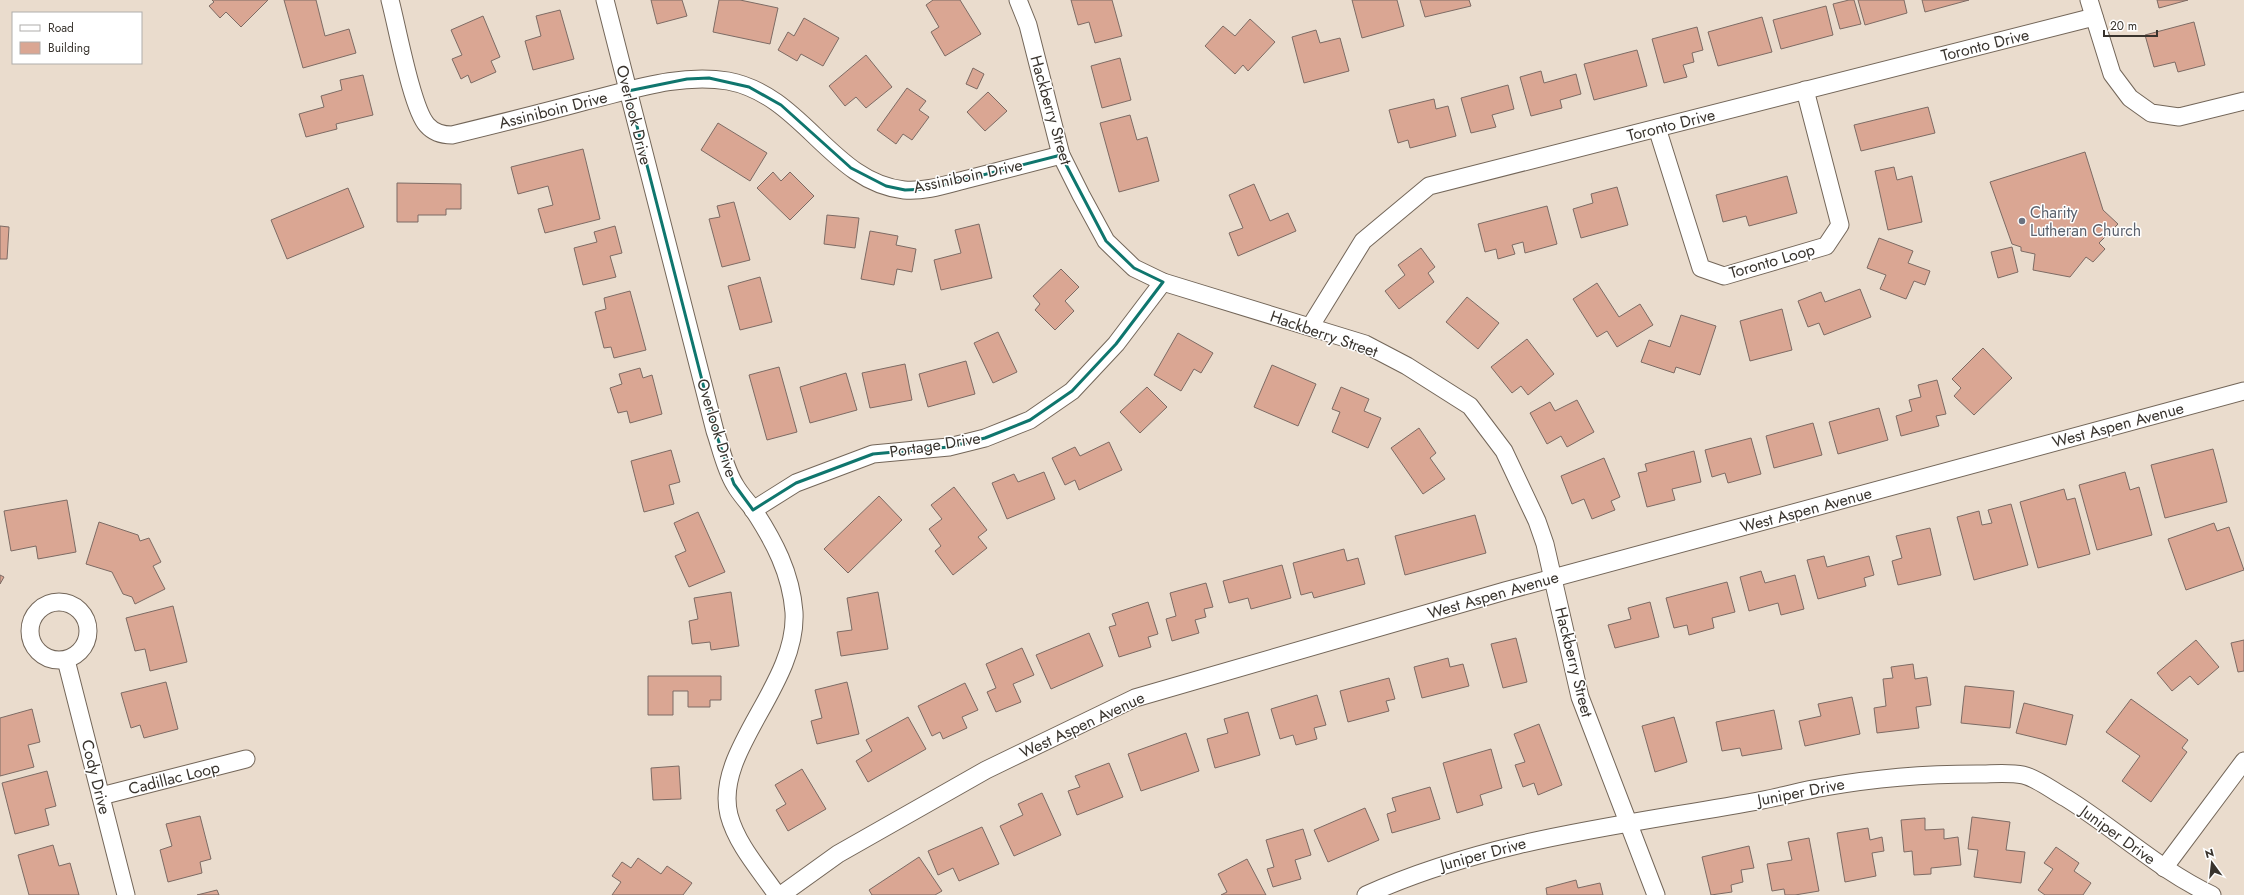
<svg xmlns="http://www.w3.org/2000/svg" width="2244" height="895" font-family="Jost,sans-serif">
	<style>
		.building { fill: #daa693; stroke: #7d6b64 }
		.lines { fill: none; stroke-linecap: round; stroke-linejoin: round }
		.street-casing { stroke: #736659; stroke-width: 19 }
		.street { stroke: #fff; stroke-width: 17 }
		.marked { fill: none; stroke: #0f766e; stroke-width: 3; stroke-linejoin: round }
		.worship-dot { fill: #6b7280; stroke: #fff; stroke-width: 1.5 }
		.labels { text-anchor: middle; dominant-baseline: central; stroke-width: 3; stroke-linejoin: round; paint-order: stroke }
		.street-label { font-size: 16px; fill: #38332d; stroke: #fff }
		.worship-label { font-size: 16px; fill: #5b616d; stroke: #fff; text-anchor: start }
	</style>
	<rect width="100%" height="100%" fill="#eadccd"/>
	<!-- building -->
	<g class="building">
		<polygon points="212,0 268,0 241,27 226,12 220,18 209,6 214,2"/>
		<polygon points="284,0 316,0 325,36 349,29 356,53 303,68"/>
		<polygon points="651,0 682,0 687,16 657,24"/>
		<polygon points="719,0 740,0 778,8 770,44 713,32"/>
		<polygon points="933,0 960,0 981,34 945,56 931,32 939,27 926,5"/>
		<polygon points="1071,0 1112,0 1122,36 1095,43 1089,22 1078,25"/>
		<polygon points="1352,0 1397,0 1404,26 1362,38"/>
		<polygon points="1420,0 1469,0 1471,6 1425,17"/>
		<polygon points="1849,0 1854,0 1861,24 1840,29 1833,4"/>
		<polygon points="1858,0 1904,0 1907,13 1865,25"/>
		<polygon points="1922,0 1969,0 1925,12"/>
		<polygon points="2157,0 2188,0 2159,8"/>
		<polygon points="1826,6 1833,35 1781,49 1773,20"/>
		<polygon points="560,10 574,59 533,70 525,41 541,36 536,16"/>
		<polygon points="483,16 500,57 491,61 496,72 471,83 468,75 461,79 452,59 462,55 451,30"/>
		<polygon points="1762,17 1772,52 1718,66 1708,32"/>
		<polygon points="804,18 839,38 823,66 801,54 797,61 778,50 788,32 794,36"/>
		<polygon points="1250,19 1275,42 1248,71 1243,65 1235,74 1205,46 1223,26 1235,36"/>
		<polygon points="2194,22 2205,65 2178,72 2175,62 2154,67 2145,35"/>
		<polygon points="1697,27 1703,50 1692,53 1694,62 1683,65 1687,77 1664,83 1652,39"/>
		<polygon points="1316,30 1320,43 1340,38 1349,71 1304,83 1292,37"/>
		<polygon points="1637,50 1647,86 1594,100 1584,64"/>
		<polygon points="866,55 892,87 866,108 856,97 845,106 829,86"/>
		<polygon points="1120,58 1131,100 1102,108 1091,66"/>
		<polygon points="973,68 984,74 977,89 966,84"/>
		<polygon points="1541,71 1544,83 1576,74 1581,94 1560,100 1562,108 1531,116 1520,77"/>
		<polygon points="363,75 373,115 336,124 337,129 306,137 299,114 324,107 321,96 342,90 340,80"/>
		<polygon points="1508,85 1514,109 1492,115 1496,127 1471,133 1461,98"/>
		<polygon points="907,88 926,101 919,110 929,117 912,140 903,134 896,144 877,130"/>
		<polygon points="988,92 1007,111 985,131 967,112"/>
		<polygon points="1434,99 1436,109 1448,106 1456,136 1410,148 1408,140 1398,143 1389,110"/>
		<polygon points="1928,107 1935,133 1861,151 1854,125"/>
		<polygon points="1130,115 1137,140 1147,137 1159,181 1119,192 1100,123"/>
		<polygon points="718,123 767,153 750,181 701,150"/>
		<polygon points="583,149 600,219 545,233 538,209 553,205 548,186 518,194 511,167"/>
		<polygon points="2085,152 2103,210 2118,224 2099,243 2105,249 2093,262 2086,257 2070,277 2033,270 2035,254 2021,251 2021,247 2012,244 1990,182"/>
		<polygon points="1894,167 1897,180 1912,176 1922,222 1888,230 1875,171"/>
		<polygon points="773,172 781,181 790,172 814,196 790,220 757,188"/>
		<polygon points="1787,176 1797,213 1749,226 1746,216 1723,222 1716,195"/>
		<polygon points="397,183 461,184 461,209 446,209 446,215 418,215 418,222 397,222"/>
		<polygon points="1254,184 1270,221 1288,213 1296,231 1238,256 1229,233 1243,228 1229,195"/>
		<polygon points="1617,187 1628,225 1581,238 1573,209 1593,203 1591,194"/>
		<polygon points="348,188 364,227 287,259 271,220"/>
		<polygon points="734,202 750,260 722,267 709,219 720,217 717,206"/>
		<polygon points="1547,206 1557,244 1525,253 1523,242 1512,245 1515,254 1498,259 1496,249 1485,252 1478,224"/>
		<polygon points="827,215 859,218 855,248 824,244"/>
		<polygon points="979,224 992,278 941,290 934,260 961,253 955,230"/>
		<polygon points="0,226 9,227 7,259 0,259"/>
		<polygon points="615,226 622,253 610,256 616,277 583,285 574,248 597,242 594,232"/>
		<polygon points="870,231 898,236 896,245 916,249 912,272 897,269 894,285 861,279"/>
		<polygon points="1879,238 1913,251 1908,263 1930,271 1925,285 1914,281 1906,299 1880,289 1886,275 1867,268"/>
		<polygon points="2012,247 2018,272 1998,278 1991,252"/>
		<polygon points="1421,248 1435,267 1428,273 1434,282 1399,309 1385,291 1405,275 1398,265"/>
		<polygon points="1061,269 1079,287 1065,301 1074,311 1055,330 1035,310 1040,304 1033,296"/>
		<polygon points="760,277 772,322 740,330 728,286"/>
		<polygon points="1597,283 1619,317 1640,304 1653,325 1617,347 1607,331 1597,337 1573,299"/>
		<polygon points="1860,289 1871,317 1824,335 1819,323 1808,327 1798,301 1821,292 1825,302"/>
		<polygon points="630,291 646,350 614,358 611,347 604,348 595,312 606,309 604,298"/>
		<polygon points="1467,297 1499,323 1478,349 1446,322"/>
		<polygon points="1782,309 1792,350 1750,361 1740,321"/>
		<polygon points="1681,315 1716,326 1700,375 1676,367 1674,373 1641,362 1649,340 1670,347"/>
		<polygon points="998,332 1017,372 993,383 974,343"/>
		<polygon points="1178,333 1213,353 1201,373 1194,369 1181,391 1154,375"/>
		<polygon points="1527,339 1554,374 1528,395 1521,386 1512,393 1491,367"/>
		<polygon points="1983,348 2012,378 1974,415 1954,396 1961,388 1952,379"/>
		<polygon points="966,361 975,394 928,407 919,374"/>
		<polygon points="905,364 912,400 870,408 862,373"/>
		<polygon points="1272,365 1316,384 1298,426 1254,407"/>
		<polygon points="779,367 797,432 767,440 749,375"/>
		<polygon points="640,368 643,378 652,375 662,414 630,423 627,411 618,413 610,388 622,384 619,374"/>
		<polygon points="846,373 857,410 810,423 800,387"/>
		<polygon points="1937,380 1946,414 1936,416 1939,426 1901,436 1896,416 1912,411 1909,400 1921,397 1918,385"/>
		<polygon points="1147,387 1167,407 1140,433 1120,412"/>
		<polygon points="1341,387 1369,399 1364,411 1381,418 1368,448 1332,432 1340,412 1332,409"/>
		<polygon points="1577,400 1594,432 1567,447 1561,436 1547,444 1530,413 1550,402 1555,411"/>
		<polygon points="1879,408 1888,440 1838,454 1829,422"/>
		<polygon points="1813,423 1822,455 1774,468 1766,436"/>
		<polygon points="1419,428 1436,453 1430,458 1445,479 1423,494 1391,448"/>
		<polygon points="1751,438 1761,474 1728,483 1725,473 1712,477 1705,450"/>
		<polygon points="1109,442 1122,470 1079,490 1075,480 1065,485 1052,458 1075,447 1080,456"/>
		<polygon points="2213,449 2227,502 2165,518 2151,465"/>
		<polygon points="671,450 680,482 669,485 674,504 644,512 631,461"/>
		<polygon points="1694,451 1701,482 1672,489 1675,500 1647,507 1638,473 1647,471 1645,464"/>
		<polygon points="1604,458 1620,497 1611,501 1615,510 1592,519 1584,499 1572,504 1561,476"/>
		<polygon points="1044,472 1055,499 1007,519 992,483 1014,474 1018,482"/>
		<polygon points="2125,472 2130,490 2139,487 2152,535 2097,550 2079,485"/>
		<polygon points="954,487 987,530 978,537 987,548 953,575 935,551 941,546 929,529 942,519 931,505"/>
		<polygon points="2064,489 2067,500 2075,498 2090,554 2038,568 2020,502"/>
		<polygon points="879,496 902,520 848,573 824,549"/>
		<polygon points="67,500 76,552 38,559 36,546 11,551 4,511"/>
		<polygon points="2011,504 2028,565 1974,580 1957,517 1979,511 1982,525 1992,523 1988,510"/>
		<polygon points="698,512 725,572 689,587 675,556 686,551 674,523"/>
		<polygon points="1475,515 1486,553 1405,575 1395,536"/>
		<polygon points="99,522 138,535 140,541 149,538 161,562 153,566 165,589 135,604 132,597 123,594 112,572 86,564"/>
		<polygon points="2214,523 2217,531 2229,527 2244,570 2186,590 2168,539"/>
		<polygon points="1930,528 1941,575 1898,585 1892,561 1902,558 1896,536"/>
		<polygon points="1344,549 1347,561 1358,558 1365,584 1314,598 1312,592 1301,595 1293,563"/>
		<polygon points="1824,556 1827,567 1869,556 1874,575 1864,578 1866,586 1818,599 1807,560"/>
		<polygon points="1282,565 1291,598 1251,609 1248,598 1229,603 1223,581"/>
		<polygon points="1761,571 1765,583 1795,575 1804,609 1781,615 1778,603 1749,611 1740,577"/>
		<polygon points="0,575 4,577 0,584"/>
		<polygon points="1727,582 1735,612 1712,618 1714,628 1689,635 1687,625 1674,628 1666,598"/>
		<polygon points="1206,583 1213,607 1204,609 1206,617 1195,620 1199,633 1172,641 1166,619 1176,616 1170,593"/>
		<polygon points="731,592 739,646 711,650 710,642 692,644 689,621 698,619 694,598"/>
		<polygon points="878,592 888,649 841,656 837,632 852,630 847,598"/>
		<polygon points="1148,602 1158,634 1148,637 1151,647 1119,657 1109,627 1116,625 1112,614"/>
		<polygon points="1650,602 1659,637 1615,648 1608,625 1631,619 1628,608"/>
		<polygon points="173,606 187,662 150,671 145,649 135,651 126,618"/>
		<polygon points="1089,633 1103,666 1051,689 1036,655"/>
		<polygon points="1516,638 1527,682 1503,688 1491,644"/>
		<polygon points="2196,640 2219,667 2198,685 2190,676 2172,691 2157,673"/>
		<polygon points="2244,640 2244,671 2238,672 2231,643"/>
		<polygon points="1022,648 1034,675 1013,684 1021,702 996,712 987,692 996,688 986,664"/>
		<polygon points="1448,658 1450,667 1463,664 1469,686 1422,698 1414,667"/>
		<polygon points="1913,664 1915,679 1927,677 1931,705 1916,707 1919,728 1877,733 1874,708 1886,706 1883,679 1893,678 1891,667"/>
		<polygon points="648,676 721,676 721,700 710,700 710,707 688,707 688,691 673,691 673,715 648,715"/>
		<polygon points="1389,678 1395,699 1386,701 1389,711 1348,722 1340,691"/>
		<polygon points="166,682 178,729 144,738 140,725 131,728 121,693"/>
		<polygon points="847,682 859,734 817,744 811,721 822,718 815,690"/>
		<polygon points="965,683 978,710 962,717 967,728 943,739 940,732 932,736 918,706"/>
		<polygon points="1965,686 2014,691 2010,728 1961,723"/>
		<polygon points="1317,695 1326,725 1314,728 1317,739 1296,745 1293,735 1280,739 1271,709"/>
		<polygon points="1852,697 1860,734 1805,746 1799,721 1821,716 1818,704"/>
		<polygon points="2131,699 2188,740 2182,748 2187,752 2151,802 2122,781 2140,756 2106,732"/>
		<polygon points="2024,703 2073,715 2066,745 2016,733"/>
		<polygon points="32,709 40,742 28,745 34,767 0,776 0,718"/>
		<polygon points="1774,710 1782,749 1742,756 1740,748 1722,751 1716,722"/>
		<polygon points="1248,712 1260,755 1215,768 1207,739 1228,733 1224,719"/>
		<polygon points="908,717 926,749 868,782 856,761 872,751 866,740"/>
		<polygon points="1674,717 1687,762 1655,772 1642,726"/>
		<polygon points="1539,724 1562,785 1538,795 1534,783 1523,787 1515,765 1525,762 1514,734"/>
		<polygon points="1186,733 1199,771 1141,791 1128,754"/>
		<polygon points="1491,749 1502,788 1480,795 1483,805 1457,813 1443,763"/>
		<polygon points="1109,763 1123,797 1077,815 1068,791 1080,787 1075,776"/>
		<polygon points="679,766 681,799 653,800 651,768"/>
		<polygon points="802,769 826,809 788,831 776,810 786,804 775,785"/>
		<polygon points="47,771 56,806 45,809 49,825 15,834 2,783"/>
		<polygon points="1430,787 1440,819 1392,833 1387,814 1396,811 1392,798"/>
		<polygon points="1042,793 1061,835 1014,856 1000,826 1023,815 1018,804"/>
		<polygon points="1365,808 1379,840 1328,862 1314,830"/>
		<polygon points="200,816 211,859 200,862 202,873 168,882 160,850 172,846 166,824"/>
		<polygon points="1972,817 2010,822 2006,850 2025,852 2021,883 1974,877 1978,850 1968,849"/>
		<polygon points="1925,818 1925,830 1944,829 1944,839 1958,837 1961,865 1931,868 1931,874 1914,875 1912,851 1904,852 1901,820"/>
		<polygon points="982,827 999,864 959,881 953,868 938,875 928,851"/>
		<polygon points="1868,828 1870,840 1882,837 1884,851 1872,853 1876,876 1845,882 1837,833"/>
		<polygon points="1303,829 1311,855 1295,860 1301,879 1273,887 1267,869 1274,867 1266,840"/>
		<polygon points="1809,838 1819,891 1795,895 1785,895 1784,889 1772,891 1767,864 1792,860 1788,842"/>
		<polygon points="53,845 59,866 70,863 79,895 29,895 18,855"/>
		<polygon points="1749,846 1754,868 1741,870 1743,882 1731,885 1732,892 1711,895 1702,857"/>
		<polygon points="2056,847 2079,863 2074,871 2091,883 2083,895 2045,895 2038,890 2053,869 2044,863"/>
		<polygon points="919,857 942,891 935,895 872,895 869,890"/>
		<polygon points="638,858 661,874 667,866 692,883 683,895 612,895 621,882 612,876 622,862 631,868"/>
		<polygon points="1247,859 1266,895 1221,895 1227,892 1218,874"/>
		<polygon points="1576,880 1578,888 1600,883 1603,895 1547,895 1546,888"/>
		<polygon points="217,890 219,895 197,895"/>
	</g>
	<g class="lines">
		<!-- street casing -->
		<g class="street-casing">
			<g id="street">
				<path d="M 390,0 C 397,26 412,109 427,125 C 434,133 443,135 452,135 C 497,124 542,113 586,101 C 632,90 680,73 728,81 C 803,95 831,182 904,190 C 925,192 948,184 968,179 C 999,171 1030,163 1061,155"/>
				<path d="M 605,0 L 715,431 C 721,448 725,469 735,485 C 740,494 747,501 753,509 C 774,541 791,573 794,612 C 798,685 713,751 729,815 C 737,845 760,870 777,895"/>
				<polyline points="1018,0 1028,25 1061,155 1081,195 1106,241 1134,268 1163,282 1365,344 1407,366 1470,406 1504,451 1537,521 1545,544 1580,697 1656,895"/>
				<polyline points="2089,0 2112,74 2130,98 2151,113 2179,117 2244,101"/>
				<polyline points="1657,128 1701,268 1724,276 1826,246 1840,225 1805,90"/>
				<polyline points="1310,327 1363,241 1429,186 2094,17"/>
				<polyline points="753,510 796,483 873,454 949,447 985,438 1030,420 1072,391 1116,344 1163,282"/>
				<circle cx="59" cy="631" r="29"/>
				<polyline points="66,660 126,895"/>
				<polyline points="101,796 246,759"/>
				<polyline points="2164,868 2244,761"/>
				<polyline points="781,895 838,854 986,770 1135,698 1505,591 2244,391"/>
				<path d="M 1366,895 C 1492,838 1629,825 1763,800 C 1784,796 1804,790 1825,787 C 1875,778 1926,774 1977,774 C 1992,774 2009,772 2023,775 C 2037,778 2053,791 2066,798 C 2116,829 2159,870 2212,895"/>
			</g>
		</g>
		<!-- street -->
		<use href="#street" class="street"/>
	</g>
	<!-- marked area -->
	<path class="marked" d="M 709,78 L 749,87 L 781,105 L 851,168 L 886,186 L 905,190 L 928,189 L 1061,155 L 1106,241 L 1134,268 L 1163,282 L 1116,344 L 1072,391 L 1030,420 L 985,438 L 949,447 L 873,454 L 796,483 L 753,510 L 734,484 L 715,431 L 628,91 L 687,79 Z"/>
	<!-- markers -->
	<circle class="worship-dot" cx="2022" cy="221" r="4"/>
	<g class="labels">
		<!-- street labels -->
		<g class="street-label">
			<text transform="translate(1985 45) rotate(-14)">Toronto Drive</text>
			<text transform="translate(553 110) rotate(-14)">Assiniboin Drive</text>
			<text transform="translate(1051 110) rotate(74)">Hackberry Street</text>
			<text transform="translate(634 115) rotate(76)">Overlook Drive</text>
			<text transform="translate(1671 125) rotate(-14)">Toronto Drive</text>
			<text transform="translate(968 176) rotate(-12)">Assiniboin Drive</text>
			<text transform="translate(1772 261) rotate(-16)">Toronto Loop</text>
			<text transform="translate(1324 334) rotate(19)">Hackberry Street</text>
			<text transform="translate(2118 425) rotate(-15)">West Aspen Avenue</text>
			<text transform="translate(717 428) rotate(73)">Overlook Drive</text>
			<text transform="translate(935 445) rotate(-9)">Portage Drive</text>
			<text transform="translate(1806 510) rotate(-15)">West Aspen Avenue</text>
			<text transform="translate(1493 595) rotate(-16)">West Aspen Avenue</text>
			<text transform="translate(1574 662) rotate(76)">Hackberry Street</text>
			<text transform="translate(1082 725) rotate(-25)">West Aspen Avenue</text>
			<text transform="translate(96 777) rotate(76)">Cody Drive</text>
			<text transform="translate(174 778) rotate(-14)">Cadillac Loop</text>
			<text transform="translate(1801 792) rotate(-11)">Juniper Drive</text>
			<text transform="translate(2118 835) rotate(36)">Juniper Drive</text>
			<text transform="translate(1483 854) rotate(-15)">Juniper Drive</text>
		</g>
		<!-- worship labels -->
		<g class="worship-label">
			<text x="2030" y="212">Charity<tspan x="2030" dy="18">Lutheran Church</tspan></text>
		</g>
	</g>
	<!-- legend -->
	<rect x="12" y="12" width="130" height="52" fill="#ffffff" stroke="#afadab"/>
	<rect x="20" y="25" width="20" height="6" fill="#ffffff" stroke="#afadab"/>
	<text x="48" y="32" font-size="12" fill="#38332d">Road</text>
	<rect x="20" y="42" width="20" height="12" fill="#daa693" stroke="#afadab"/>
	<text x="48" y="52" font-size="12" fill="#38332d">Building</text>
	<!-- north arrow -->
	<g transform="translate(2212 863) rotate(345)" stroke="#ffffff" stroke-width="3" paint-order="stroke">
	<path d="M0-3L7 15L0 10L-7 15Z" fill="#38332d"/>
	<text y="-6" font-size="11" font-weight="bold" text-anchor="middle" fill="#38332d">N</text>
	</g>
	<!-- scale -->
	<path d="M2104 30v6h53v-6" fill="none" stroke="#38332d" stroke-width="2"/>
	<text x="2110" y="30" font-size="12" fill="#38332d" stroke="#ffffff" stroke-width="3" paint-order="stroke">20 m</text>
</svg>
